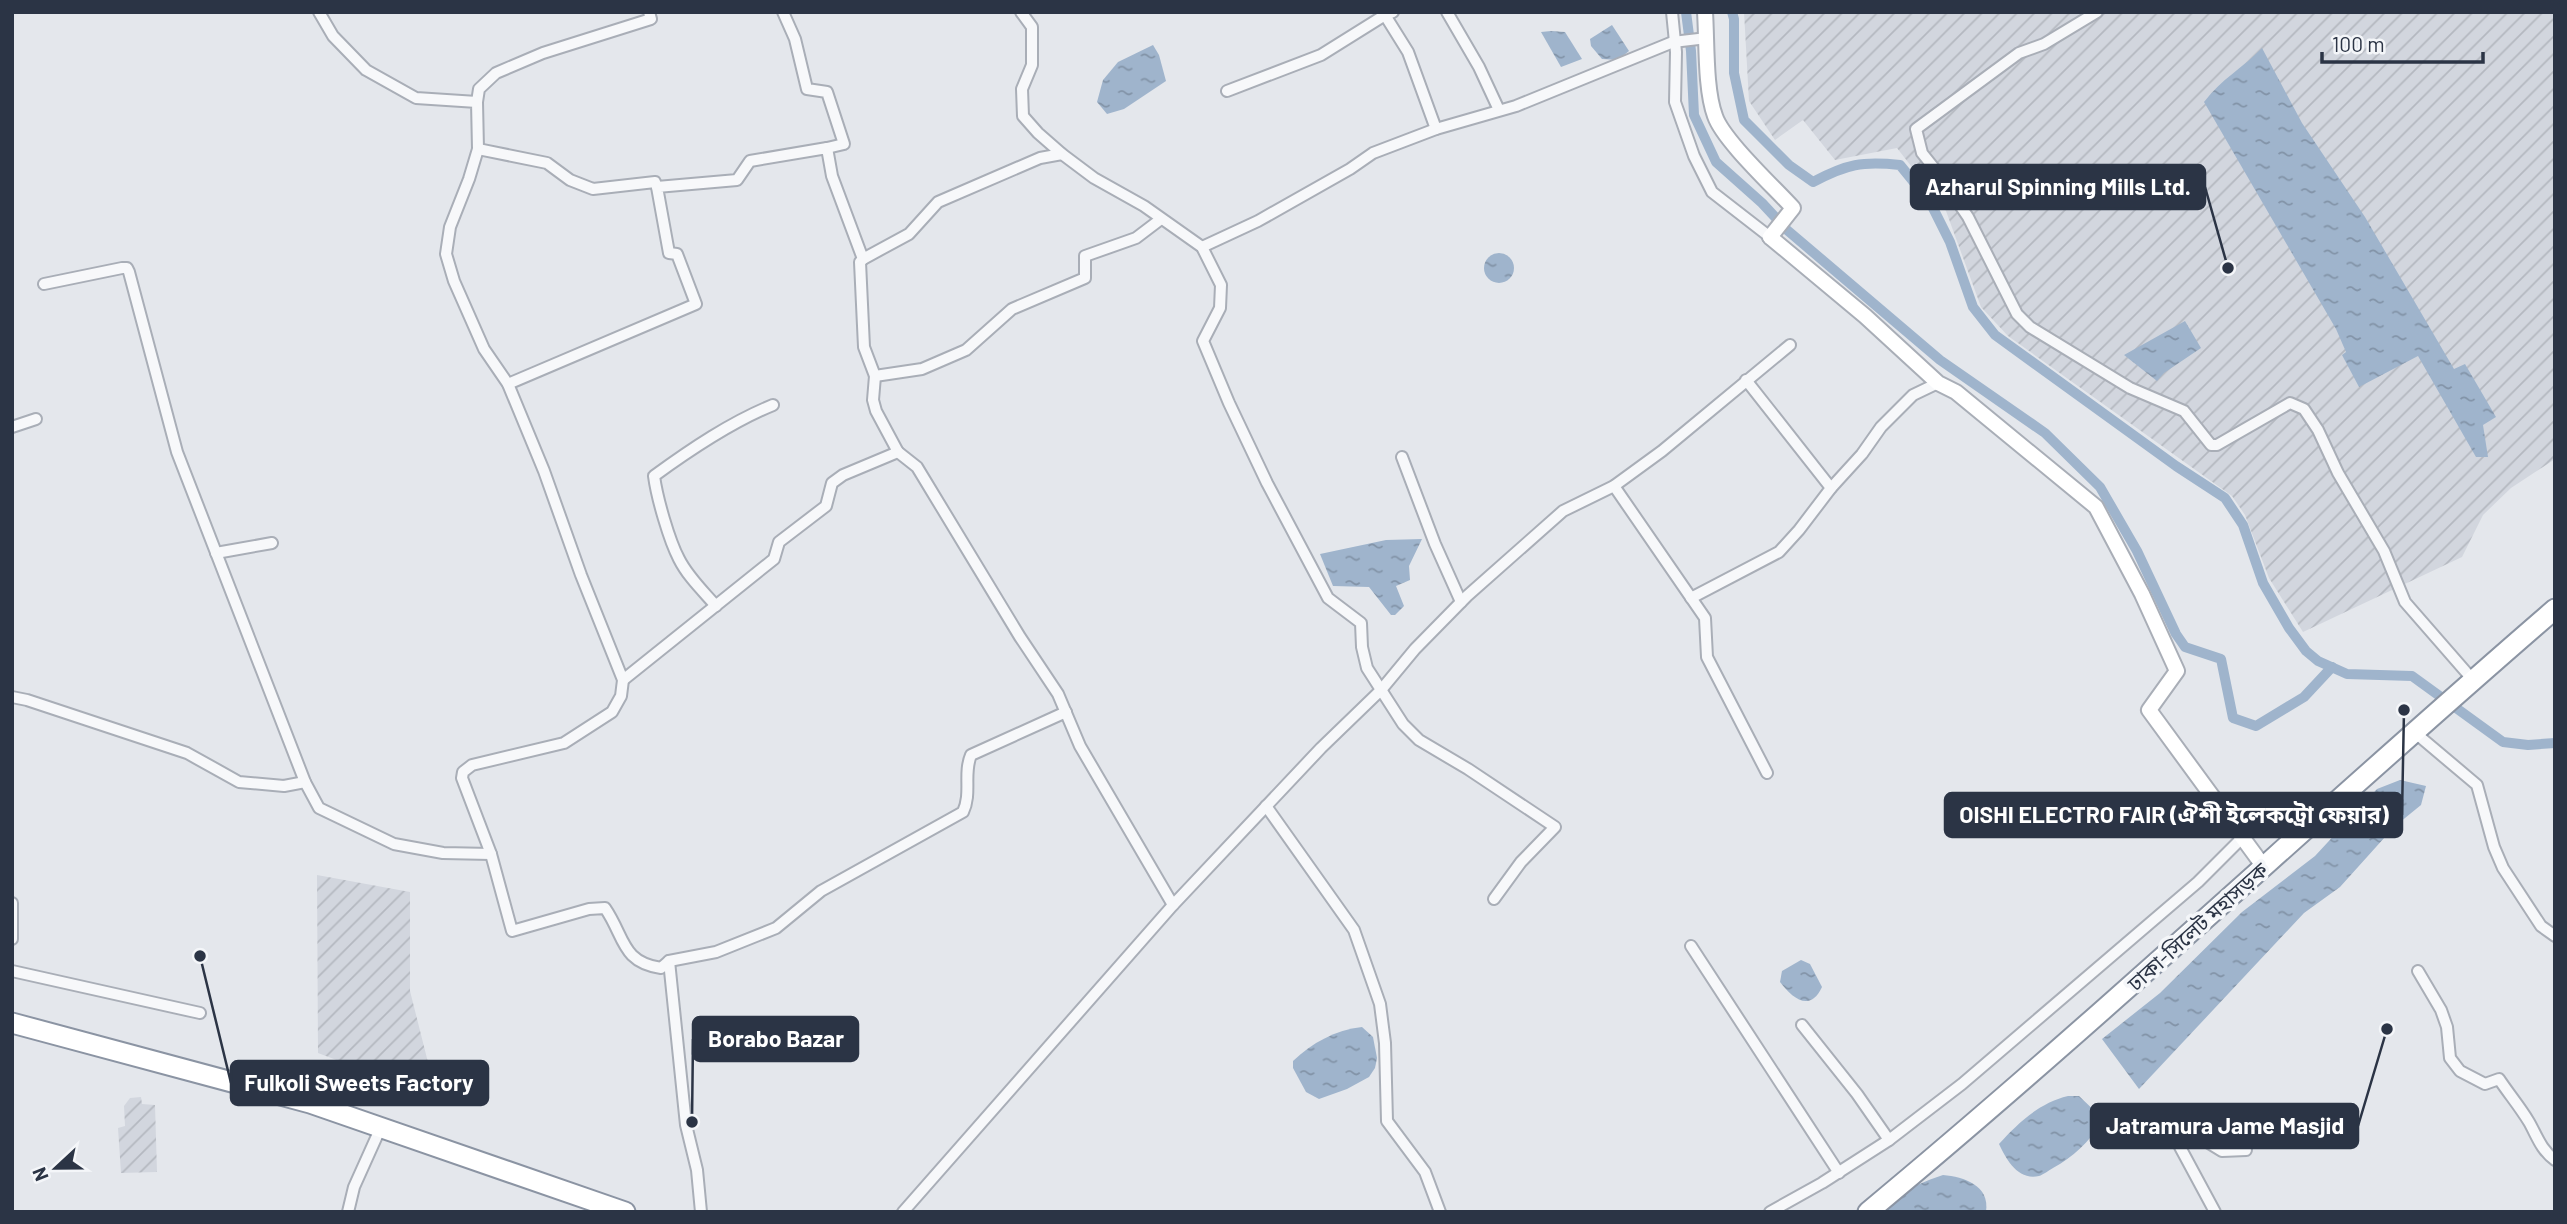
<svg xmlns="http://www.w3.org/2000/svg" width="2567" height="1224" font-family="Barlow,'Noto Sans Bengali',sans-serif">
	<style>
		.industrial { fill: url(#industrial-furrows) }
		.water { fill: url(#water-ripples) }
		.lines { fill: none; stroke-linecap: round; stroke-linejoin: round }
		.canal { stroke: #9fb4cc; stroke-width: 10 }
		.street-casing { stroke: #a9aeb7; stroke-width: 14 }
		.secondary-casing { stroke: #a9aeb7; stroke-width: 18 }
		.highway-casing { stroke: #8b94a3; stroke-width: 23 }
		.street { stroke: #f7f8fa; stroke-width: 10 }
		.secondary { stroke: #fff; stroke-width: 14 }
		.highway { stroke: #fff; stroke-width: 19 }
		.labels { text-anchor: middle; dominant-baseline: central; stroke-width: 7; stroke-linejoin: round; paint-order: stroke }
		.street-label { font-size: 21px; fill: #2b3445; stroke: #f4f6f9 }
		.leader { fill: none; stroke: #2b3445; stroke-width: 2.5 }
		.callout-dot { fill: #2b3445; stroke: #f4f6f9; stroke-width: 2.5 }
		.callout { fill: #2b3445; stroke: #2b3445; stroke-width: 2.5 }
		.callout-label { font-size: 23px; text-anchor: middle; font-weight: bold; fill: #fff }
	</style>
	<defs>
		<pattern id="industrial-furrows" width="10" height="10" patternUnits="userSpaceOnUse" patternTransform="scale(1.75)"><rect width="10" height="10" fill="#d2d6de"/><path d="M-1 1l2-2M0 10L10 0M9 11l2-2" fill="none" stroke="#b4b8c0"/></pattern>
		<pattern id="water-ripples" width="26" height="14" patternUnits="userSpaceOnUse" patternTransform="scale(1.75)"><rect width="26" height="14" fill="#9fb4cc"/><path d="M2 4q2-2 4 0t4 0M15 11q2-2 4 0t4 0" fill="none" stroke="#8293a7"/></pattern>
	</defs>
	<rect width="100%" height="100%" fill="#e4e7ec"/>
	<!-- industrial -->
	<g class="industrial">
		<polygon points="1744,12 2555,12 2555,459 2511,488 2483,515 2462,557 2303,632 2269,578 2245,515 2232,496 2008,336 1981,307 1946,211 1897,148 1835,160 1803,120 1775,140 1749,101"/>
		<polygon points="317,875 410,892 410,991 437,1098 318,1053"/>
		<polygon points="141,1097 142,1104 155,1105 157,1172 121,1173 118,1128 125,1126 124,1106 130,1098"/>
	</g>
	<!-- water -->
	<g class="water">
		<polygon points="1612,25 1629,51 1618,60 1602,59 1591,46 1590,39"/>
		<polygon points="1551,31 1565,32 1582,59 1561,67 1541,32"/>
		<polygon points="1153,45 1159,55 1166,81 1124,109 1107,114 1097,102 1103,80 1118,62"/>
		<path d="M 2262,48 L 2302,123 L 2365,217 L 2454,369 L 2465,364 L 2496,417 L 2483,425 L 2488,457 L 2476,457 L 2418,356 L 2359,387 L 2342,355 L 2346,352 L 2336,329 L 2204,102 C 2221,79 2243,68 2262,48 Z"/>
		<circle cx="1499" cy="268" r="15"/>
		<polygon points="2185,321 2201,348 2164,373 2157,381 2124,355"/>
		<polygon points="1422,539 1409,566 1410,580 1396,586 1404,606 1395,615 1391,615 1369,587 1333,586 1320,554 1386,540"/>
		<polygon points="2400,780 2426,786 2421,805 2394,827 2340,887 2304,913 2139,1089 2102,1039 2160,993 2242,912 2315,856 2377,789"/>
		<path d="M 1801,960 L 1810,964 L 1822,987 C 1810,1013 1792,998 1780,982 L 1782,971 Z"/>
		<path d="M 1362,1027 L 1373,1037 L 1377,1058 L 1375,1068 L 1369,1077 L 1347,1089 L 1319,1099 L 1306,1092 L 1293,1068 L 1293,1061 C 1312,1043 1335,1030 1362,1027 Z"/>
		<path d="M 2068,1096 L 2079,1096 L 2100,1116 L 2101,1123 C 2089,1142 2073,1157 2053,1168 C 2049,1170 2043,1175 2039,1176 C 2018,1181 2006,1159 1999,1144 C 2018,1123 2039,1103 2068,1096 Z"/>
		<path d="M 1943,1175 C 1964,1177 1990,1185 1986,1212 L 1883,1212 C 1898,1191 1920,1183 1943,1175 Z"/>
	</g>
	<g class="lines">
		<!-- canal -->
		<g class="canal">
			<polyline points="1686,12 1691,51 1694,115 1716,162 1762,203 1787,230 1940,360 2045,433 2100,487 2137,551 2176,634 2185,647 2221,659 2233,718 2256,726 2304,697 2332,667"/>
			<path d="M 1732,12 L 1734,19 L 1734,73 L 1744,120 L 1789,165 L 1813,182 C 1847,164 1862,161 1900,165 L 1930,202 L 1950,242 L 1973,307 L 1995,335 L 2176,466 L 2225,498 L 2243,525 L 2263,583 L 2289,628 L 2306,651 L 2318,661 L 2347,674 L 2412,676 L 2503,742 L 2528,745 L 2555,743"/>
		</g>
		<!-- street casing -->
		<g class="street-casing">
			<g id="street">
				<path d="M 319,12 L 333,36 L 366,70 L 416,98 L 477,102 L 478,149 L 469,179 L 450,227 L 446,254 L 454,281 L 484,349 L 508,384 L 544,471 L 581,575 L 623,680 L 621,696 L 612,712 L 564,743 L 472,765 L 463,772 L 462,778 L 491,854 L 512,931 L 589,909 L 605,908 C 625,937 621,962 661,968 L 669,961 L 716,952 L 776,928 L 821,891 L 963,812 C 972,793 963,774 971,755 L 1066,712"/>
				<polyline points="783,12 795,39 807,89 827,92 844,144 827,148"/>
				<polyline points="1021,12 1032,27 1032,65 1022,89 1023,116 1038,133 1062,154 1094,178 1144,206 1202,247 1221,285 1220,308 1203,341 1229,403 1267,483 1328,598 1361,623 1362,647 1367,668 1403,724 1419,740 1468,769 1555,827 1521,862 1494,899"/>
				<polyline points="1383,12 1408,52 1436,129"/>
				<polyline points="1447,12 1479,67 1499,110"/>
				<polyline points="1672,12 1676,52 1675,102 1694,156 1712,192 1770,237"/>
				<polyline points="2097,12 2044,44 2019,53 1916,129 1922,153 1938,173 1968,217 2017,314 2030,327 2130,388 2184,411 2211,445 2217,445 2290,403 2304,409 2318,430 2338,473 2384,551 2405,602 2473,680"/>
				<polyline points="1227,91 1321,55 1385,15 1393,12"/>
				<polyline points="477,102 479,89 496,73 543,53 651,19 649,12"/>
				<polyline points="478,149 547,163 570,180 593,189 655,182 657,187"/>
				<polyline points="1202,247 1258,221 1350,169 1373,153 1436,129 1516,106 1673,42 1707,38"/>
				<polyline points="863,259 860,262 864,347 875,376 922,369 966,350 1012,309 1085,278 1085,256 1136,238 1161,219"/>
				<polyline points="44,284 122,268 127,268 129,272 177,452 305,782 319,808 394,844 443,853 491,854"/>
				<polyline points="508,384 696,304 677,254 669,253 657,187 737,180 750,161 827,148 832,176 863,259 909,234 938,202 1040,158 1062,154"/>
				<polyline points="12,427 36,419"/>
				<polyline points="898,452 917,467 1020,637 1058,694 1080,746 1173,905"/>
				<polyline points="1402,457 1435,544 1461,602"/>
				<polyline points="1614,486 1705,618 1707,657 1767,773"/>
				<polyline points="1831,488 1862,454 1881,427 1913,395 1938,383"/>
				<polyline points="216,553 272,543"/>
				<polyline points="1691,598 1779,552 1799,530 1831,488 1746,380"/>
				<path d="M 716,606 C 703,591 688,577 679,559 C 669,540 657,498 654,476 C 691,449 731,422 773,405"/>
				<polyline points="623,680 774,559 779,542 826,506 832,483 843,475 898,452 876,411 873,400 875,376"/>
				<polyline points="12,697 27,700 187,753 239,782 284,786 305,782"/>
				<polyline points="2413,731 2477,785 2494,847 2503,868 2541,926 2555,936"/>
				<polyline points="1266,806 1354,930 1380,1004 1385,1043 1387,1121 1425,1172 1440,1212"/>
				<polyline points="12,903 12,939"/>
				<polyline points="1691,946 1839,1173"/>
				<polyline points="669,961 686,1125 697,1170 701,1212"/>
				<polyline points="12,971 200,1013"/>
				<path d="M 2418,971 L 2441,1010 L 2447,1027 L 2450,1058 L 2460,1071 L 2485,1084 L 2499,1079 C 2509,1094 2520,1107 2529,1122 C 2537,1136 2541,1150 2555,1160"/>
				<polyline points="1802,1025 1857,1094 1889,1140"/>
				<polyline points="348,1212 354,1187 381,1127"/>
				<polyline points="903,1212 1173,905 1321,748 1381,690 1415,649 1467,596 1563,511 1614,486 1662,451 1790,345"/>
				<polyline points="1770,1212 1822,1183 1889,1140 1962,1084 2198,882 2242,838"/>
				<polyline points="2215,1212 2180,1147 2191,1132 2222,1151 2246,1150"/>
			</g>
		</g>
		<!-- secondary casing -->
		<g class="secondary-casing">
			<g id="secondary">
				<path d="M 1705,12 C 1707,42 1705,89 1715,116 C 1723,140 1774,187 1793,208 L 1770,237"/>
				<polyline points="1770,237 1865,316 1938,383 1956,392 2096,507 2142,594 2177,671 2149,710 2264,867"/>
			</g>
		</g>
		<!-- highway casing -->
		<g class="highway-casing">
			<g id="highway">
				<polyline points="12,1023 310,1103 625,1212"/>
				<path d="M 1868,1212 C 2103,1017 2324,808 2555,609"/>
			</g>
		</g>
		<!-- street -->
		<use href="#street" class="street"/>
		<!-- secondary -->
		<use href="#secondary" class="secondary"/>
		<!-- highway -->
		<use href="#highway" class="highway"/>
	</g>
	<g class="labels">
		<!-- street labels -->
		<g class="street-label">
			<text transform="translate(2197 926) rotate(-42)">ঢাকা-সিলেট মহাসড়ক</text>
		</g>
	</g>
	<!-- callouts -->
	<path class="leader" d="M2228 268L2205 187M2404 710L2402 815M692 1122L693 1039M200 956L231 1083M2387 1029L2358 1126"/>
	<g class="callout-dot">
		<circle cx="2228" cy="268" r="7"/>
		<circle cx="2404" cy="710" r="7"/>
		<circle cx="692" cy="1122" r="7"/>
		<circle cx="200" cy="956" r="7"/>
		<circle cx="2387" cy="1029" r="7"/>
	</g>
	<g class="callout">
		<rect x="1911" y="165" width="294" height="44" rx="7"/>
		<rect x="1945" y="793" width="457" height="44" rx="7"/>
		<rect x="693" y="1017" width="165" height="44" rx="7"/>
		<rect x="231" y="1061" width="257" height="44" rx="7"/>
		<rect x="2091" y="1104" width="267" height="44" rx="7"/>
	</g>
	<g class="callout-label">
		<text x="2058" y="195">Azharul Spinning Mills Ltd.</text>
		<text x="2174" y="823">OISHI ELECTRO FAIR (ঐশী ইলেকট্রো ফেয়ার)</text>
		<text x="776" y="1047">Borabo Bazar</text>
		<text x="359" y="1091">Fulkoli Sweets Factory</text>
		<text x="2225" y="1134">Jatramura Jame Masjid</text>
	</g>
	<!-- border -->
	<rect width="2567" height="1224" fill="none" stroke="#2b3445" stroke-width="28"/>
	<!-- north arrow -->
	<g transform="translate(56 1168) rotate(248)" stroke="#f4f6f9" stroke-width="5" paint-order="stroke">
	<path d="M0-5L12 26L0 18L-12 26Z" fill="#2b3445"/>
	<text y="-10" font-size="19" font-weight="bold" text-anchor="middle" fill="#2b3445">N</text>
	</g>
	<!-- scale -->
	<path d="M2322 52v10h161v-10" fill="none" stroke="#2b3445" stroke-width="3.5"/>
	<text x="2332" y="52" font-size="21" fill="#2b3445" stroke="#f4f6f9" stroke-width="5" paint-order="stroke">100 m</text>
</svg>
